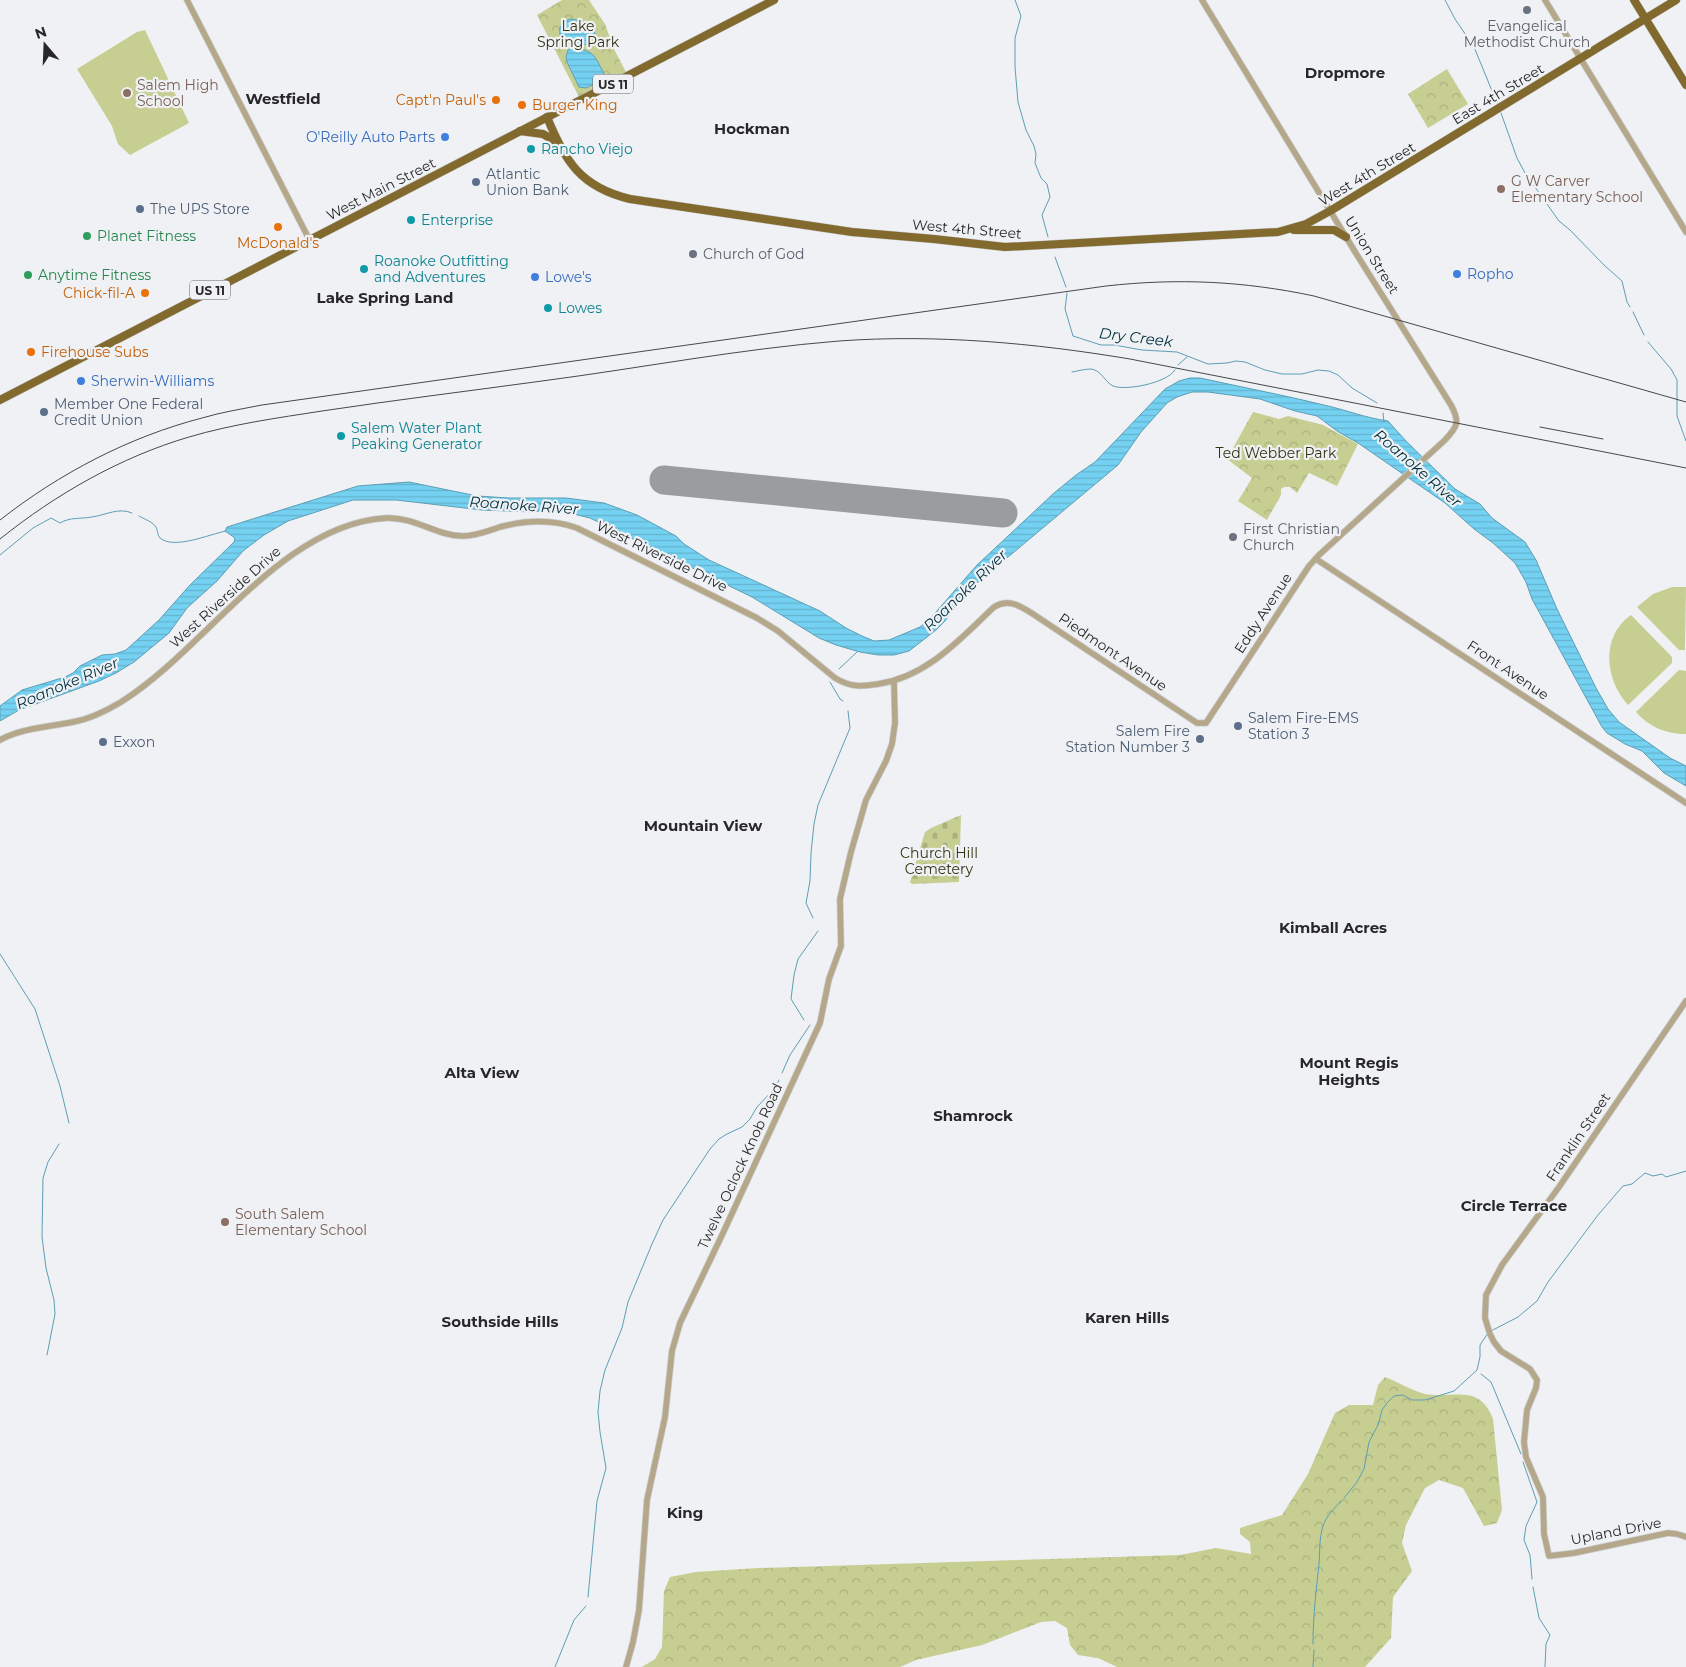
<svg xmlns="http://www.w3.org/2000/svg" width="1686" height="1667" font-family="Montserrat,sans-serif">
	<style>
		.grass { fill: #c7ce92 }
		.forest { fill: url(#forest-crowns) }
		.cemetery { fill: url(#cemetery-stones) }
		.water { fill: url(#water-rules); stroke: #5d9eb5 }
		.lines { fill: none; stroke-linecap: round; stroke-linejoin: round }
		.stream { stroke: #5d9eb5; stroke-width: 1 }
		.runway { stroke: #9b9c9e; stroke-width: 29 }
		.minor-casing { stroke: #cbcdcf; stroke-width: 7 }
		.major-casing { stroke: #cbcdcf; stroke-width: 9 }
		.minor { stroke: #b5a789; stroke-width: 5.5 }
		.major { stroke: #82692d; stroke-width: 8 }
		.rail { stroke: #474849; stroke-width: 1 }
		.worship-dot { fill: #6b7280; stroke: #eff1f4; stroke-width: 2 }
		.education-dot { fill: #8d6e63; stroke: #eff1f4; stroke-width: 2 }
		.food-dot { fill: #e8710a; stroke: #eff1f4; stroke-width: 2 }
		.shop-dot { fill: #3f7fe0; stroke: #eff1f4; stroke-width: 2 }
		.culture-dot { fill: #0f9aa8; stroke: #eff1f4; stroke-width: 2 }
		.service-dot { fill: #5c6f8a; stroke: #eff1f4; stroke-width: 2 }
		.leisure-dot { fill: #2e9e5b; stroke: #eff1f4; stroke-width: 2 }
		.labels { text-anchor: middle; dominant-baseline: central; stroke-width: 4.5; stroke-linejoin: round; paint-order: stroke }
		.shield { fill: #eff1f4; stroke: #646466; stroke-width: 1 }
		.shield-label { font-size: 12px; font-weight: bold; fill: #282829 }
		.park-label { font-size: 14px; fill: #313413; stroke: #eff1f4 }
		.worship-label { font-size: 14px; fill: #5b616d; stroke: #eff1f4; text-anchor: start }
		.education-label { font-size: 14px; fill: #785e54; stroke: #eff1f4; text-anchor: start }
		.street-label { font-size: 14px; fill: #282829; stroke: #eff1f4 }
		.food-label { font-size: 14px; fill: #c56008; stroke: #eff1f4; text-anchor: end }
		.shop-label { font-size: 14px; fill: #366cbe; stroke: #eff1f4; text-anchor: start }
		.culture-label { font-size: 14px; fill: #0d838f; stroke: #eff1f4; text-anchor: start }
		.service-label { font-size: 14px; fill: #4e5e75; stroke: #eff1f4; text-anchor: start }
		.leisure-label { font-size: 14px; fill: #27864d; stroke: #eff1f4; text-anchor: start }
		.neighbourhood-label { font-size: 15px; font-weight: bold; fill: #282829; stroke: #eff1f4 }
		.water-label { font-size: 15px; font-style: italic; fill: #02303d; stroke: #eff1f4 }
	</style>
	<defs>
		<pattern id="forest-crowns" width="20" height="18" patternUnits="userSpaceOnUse" patternTransform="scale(1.25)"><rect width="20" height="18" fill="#c7ce92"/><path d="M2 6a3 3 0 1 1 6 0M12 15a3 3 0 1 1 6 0" fill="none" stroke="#abb17e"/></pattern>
		<pattern id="cemetery-stones" width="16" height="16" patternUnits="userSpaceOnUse" patternTransform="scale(1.25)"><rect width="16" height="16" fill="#c7ce92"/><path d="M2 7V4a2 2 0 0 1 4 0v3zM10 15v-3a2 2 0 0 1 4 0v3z" fill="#abb17e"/></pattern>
		<pattern id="water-rules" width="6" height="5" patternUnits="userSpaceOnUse" patternTransform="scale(1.25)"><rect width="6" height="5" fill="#74d1f1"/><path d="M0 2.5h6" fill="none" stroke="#64b3cf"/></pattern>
	</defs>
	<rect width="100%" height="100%" fill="#eff1f4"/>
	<!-- grass -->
	<g class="grass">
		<polygon points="145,30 189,123 130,155 118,144 112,126 77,69 137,32"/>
		<polygon points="1672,587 1686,587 1685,650 1679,650 1637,607 1653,594"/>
		<path d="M 1631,615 L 1672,657 L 1672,663 L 1628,705 C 1605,680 1600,637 1631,615 Z"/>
		<path d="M 1679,670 L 1686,671 L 1686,734 C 1666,734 1649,727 1636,712 Z"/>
	</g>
	<!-- forest -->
	<g class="forest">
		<polygon points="562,0 589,0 605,24 614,49 627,74 579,97 537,15"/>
		<polygon points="1447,69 1468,104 1428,128 1408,94"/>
		<polygon points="1253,412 1279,419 1288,416 1323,425 1358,444 1337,486 1309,473 1297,493 1290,487 1284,487 1281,489 1281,495 1267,520 1238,501 1252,478 1227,459"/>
		<path d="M 1385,1377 C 1398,1382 1412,1391 1425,1394 C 1454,1399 1479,1383 1493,1419 L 1502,1510 L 1497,1523 L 1484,1526 L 1463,1488 L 1439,1480 L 1425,1488 L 1406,1525 L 1402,1543 L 1412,1571 L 1393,1597 L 1391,1638 L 1365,1667 L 1117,1667 L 1098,1658 L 1078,1655 L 1070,1645 L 1067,1628 L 1055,1621 L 1041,1622 L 982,1645 L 916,1660 L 900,1667 L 642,1667 L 655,1659 L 662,1647 L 664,1591 L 670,1577 L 696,1572 L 758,1568 L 1180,1555 L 1216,1548 L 1251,1554 L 1250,1542 L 1240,1534 L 1240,1528 L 1282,1515 L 1308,1474 L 1335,1413 L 1349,1405 L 1373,1405 L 1378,1385 Z"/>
	</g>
	<!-- cemetery -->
	<polygon class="cemetery" points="961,815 959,882 912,884 910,882 925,832 931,828"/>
	<!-- water -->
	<g class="water">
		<path d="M 570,19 C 581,21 590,21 595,33 C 591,49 571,49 561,38 C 558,28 560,23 570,19 Z"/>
		<path d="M 572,48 C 594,50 595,56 604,74 L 602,80 L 586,88 L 579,87 L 567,62 L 566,57 L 568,50 Z"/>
		<path d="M 1190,378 L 1200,378 C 1241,387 1283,395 1324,405 C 1346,410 1366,418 1388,421 L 1406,441 L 1455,489 L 1480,504 L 1492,518 L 1525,542 L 1536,560 L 1557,609 L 1596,688 L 1608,709 L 1619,722 L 1670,758 L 1686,766 L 1686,786 L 1664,773 L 1642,751 L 1625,744 L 1607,733 L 1602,727 L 1532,599 L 1526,582 L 1515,563 L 1493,543 L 1474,529 L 1445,503 L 1358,443 L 1337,431 L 1317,416 L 1295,411 L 1260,399 L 1208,392 L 1192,392 L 1177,397 L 1167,403 L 1141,432 L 1118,465 L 965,593 L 945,621 L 936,630 L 909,651 L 894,655 L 878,655 L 860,652 L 836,645 L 819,638 L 752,597 L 590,518 L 557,510 L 547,510 L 532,512 L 482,510 L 396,500 L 353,500 L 288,521 L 264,535 L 243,551 L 217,581 L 187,608 L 169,633 L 134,662 L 116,673 L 99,681 L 19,710 L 0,721 L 0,706 L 22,690 L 65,677 L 73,673 L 80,666 L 102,655 L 115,654 L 126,650 L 159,620 L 190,585 L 234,542 L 235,538 L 225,531 L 227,527 L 358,486 L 409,482 L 477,496 L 509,498 L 566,498 L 604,503 L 637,515 L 676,536 L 684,544 L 709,560 L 820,611 L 846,628 L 862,636 L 874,641 L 889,640 L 920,627 L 929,620 L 977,565 L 1054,493 L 1076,475 L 1095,462 L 1165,389 L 1179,381 Z"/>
	</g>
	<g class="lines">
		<!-- stream -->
		<g class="stream">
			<polyline points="1015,0 1021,16 1015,38 1015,67 1018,102 1026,130 1034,146 1036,154 1035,163 1041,178 1047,184 1050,197 1042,215 1048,237"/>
			<polyline points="1445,0 1455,19 1474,47 1497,103"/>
			<polyline points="1501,113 1517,158 1525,173 1559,221 1570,230 1604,265 1622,281 1627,302 1630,307"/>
			<polyline points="1055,257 1066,287"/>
			<polyline points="1067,293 1065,309 1073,336 1101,345 1114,345 1142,350 1177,352 1208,364 1227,363 1236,361 1245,362 1265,370 1282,374 1302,374 1318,370 1329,371 1338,375 1352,388 1377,403"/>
			<polyline points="1633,312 1644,335"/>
			<polyline points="1648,342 1671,369 1677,380 1677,416 1686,441"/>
			<polyline points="1178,365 1187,357"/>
			<path d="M 1072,372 C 1078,371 1085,369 1091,369 C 1101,370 1105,382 1113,386 C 1126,391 1167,383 1175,370"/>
			<polyline points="1383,413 1384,422"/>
			<path d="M 139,516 C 144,519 153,522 156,527 C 158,530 157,535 160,538 C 174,550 210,534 226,531"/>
			<path d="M 0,555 L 33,528 L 51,518 L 60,523 C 70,517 81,519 92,517 C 106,515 119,507 132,513"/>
			<polyline points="839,669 857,652"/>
			<polyline points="830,682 840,699 843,701"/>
			<polyline points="813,918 806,903 810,881 811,853 814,824 818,805 850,728 848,711"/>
			<polyline points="0,954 35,1009 60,1086 69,1123"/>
			<polyline points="804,1020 791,999 794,975 798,959 818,931"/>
			<polyline points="782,1073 790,1055 810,1025"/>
			<polyline points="1491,1331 1518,1317 1537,1301 1548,1282 1598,1215 1623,1186 1632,1184 1645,1173 1653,1176 1662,1174 1666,1177 1686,1171"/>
			<polyline points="47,1355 55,1314 54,1300 46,1268 42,1237 43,1178 48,1162 59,1144"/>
			<polyline points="1481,1374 1491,1382 1521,1454"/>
			<polyline points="1523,1462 1537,1502 1526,1526 1524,1540 1530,1555 1532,1579"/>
			<polyline points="1344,1498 1357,1482 1364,1469 1369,1442 1378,1425 1382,1410 1387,1403 1394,1396 1403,1395 1412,1400 1425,1400 1454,1391 1477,1370 1480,1357 1480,1345 1488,1333"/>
			<polyline points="1533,1587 1539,1618 1550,1635 1546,1644 1545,1667"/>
			<polyline points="588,1597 597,1501 606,1468 600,1432 598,1412 600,1391 605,1370 622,1328 628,1302 652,1244 663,1220 710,1149 719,1139 727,1134 742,1127 750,1119 757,1107 775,1088 779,1080"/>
			<path d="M 1313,1644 C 1313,1617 1316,1591 1319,1564 C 1320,1551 1319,1539 1323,1526 C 1326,1516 1334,1509 1341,1501"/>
			<polyline points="555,1667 574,1620 586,1606"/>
			<polyline points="1313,1667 1314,1650"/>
		</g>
		<!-- runway -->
		<polyline class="runway" points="664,480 1003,513"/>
		<!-- minor casing -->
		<g class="minor-casing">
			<g id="minor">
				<polyline points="187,0 309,239"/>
				<polyline points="1545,0 1686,232"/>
				<polyline points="1316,559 1686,803"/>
				<path d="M 0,740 C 21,728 49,727 73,722 C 90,719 106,711 121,702 C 205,650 282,523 387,518 C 415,517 437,536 463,536 C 476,536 488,531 500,527 C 526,520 552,519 577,528 L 757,618 L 778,631 L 835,678 C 850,687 861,687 878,684 C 927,677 960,639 994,607 C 1009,598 1020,606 1033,614 L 1197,723 L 1206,723 L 1309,566 L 1319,555 L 1445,440 C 1458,426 1460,422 1451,405 L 1357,255 L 1202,0"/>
				<polyline points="1686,1001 1559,1187 1502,1265 1486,1295 1485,1318 1490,1334 1494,1342 1501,1351 1530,1369 1537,1380 1536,1388 1527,1410 1524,1442 1526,1457 1543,1497 1544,1534 1549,1556 1574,1553 1668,1533 1677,1534 1686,1537"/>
				<polyline points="626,1667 633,1642 639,1610 647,1500 665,1417 672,1351 680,1323 723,1233 820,1023 829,979 841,946 840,899 851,852 866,800 886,761 892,744 895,723 894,682"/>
			</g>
		</g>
		<!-- major casing -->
		<g class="major-casing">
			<g id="major">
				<polyline points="1634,0 1686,85"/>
				<path d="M 547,117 C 565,161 580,187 630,199 L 852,232 L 934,239 L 1005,247 L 1278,232 L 1306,224 L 1330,211 L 1676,0"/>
				<polyline points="520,131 543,134 558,143"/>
				<polyline points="1294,230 1334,230 1346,237"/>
				<polyline points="0,400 774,0"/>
			</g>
		</g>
		<!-- minor -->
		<use href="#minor" class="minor"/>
		<!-- major -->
		<use href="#major" class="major"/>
		<!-- rail -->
		<g class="rail">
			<polyline points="1540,427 1603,439"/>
			<path d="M 0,520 C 60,473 129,437 202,418 C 222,412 242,409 262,405 L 1106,286 C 1178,278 1243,281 1314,296 L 1686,402"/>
			<path d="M 0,539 C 56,494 121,457 189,437 C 233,424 277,418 322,411 C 395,400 469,391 542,381 C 641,368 739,349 839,341 C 936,334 1034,343 1130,359 L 1686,468"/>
		</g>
	</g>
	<!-- markers -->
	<g class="worship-dot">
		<circle cx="1527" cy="10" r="5"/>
		<circle cx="693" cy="254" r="5"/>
		<circle cx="1233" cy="537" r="5"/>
	</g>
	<g class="education-dot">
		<circle cx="127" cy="93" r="5"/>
		<circle cx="1501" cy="189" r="5"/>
		<circle cx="225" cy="1222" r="5"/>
	</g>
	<g class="food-dot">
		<circle cx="496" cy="100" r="5"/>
		<circle cx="522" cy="105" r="5"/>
		<circle cx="278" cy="227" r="5"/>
		<circle cx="145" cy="293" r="5"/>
		<circle cx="31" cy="352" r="5"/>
	</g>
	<g class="shop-dot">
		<circle cx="445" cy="137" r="5"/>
		<circle cx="1457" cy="274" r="5"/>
		<circle cx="535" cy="277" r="5"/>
		<circle cx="81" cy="381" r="5"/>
	</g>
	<g class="culture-dot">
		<circle cx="531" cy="149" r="5"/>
		<circle cx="411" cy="220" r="5"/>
		<circle cx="364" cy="269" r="5"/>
		<circle cx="548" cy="308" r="5"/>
		<circle cx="341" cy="436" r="5"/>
	</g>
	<g class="service-dot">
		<circle cx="476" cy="182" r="5"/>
		<circle cx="140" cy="209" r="5"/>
		<circle cx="44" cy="412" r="5"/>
		<circle cx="1238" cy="726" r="5"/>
		<circle cx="1200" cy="739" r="5"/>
		<circle cx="103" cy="742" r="5"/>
	</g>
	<g class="leisure-dot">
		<circle cx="87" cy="236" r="5"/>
		<circle cx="28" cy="275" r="5"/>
	</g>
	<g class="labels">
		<!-- shield labels -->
		<g class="shield">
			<rect x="593" y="74.5" width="40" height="19" rx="4"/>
			<rect x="190" y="280.5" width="40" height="19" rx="4"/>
		</g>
		<g class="shield-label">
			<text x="613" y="84">US 11</text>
			<text x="210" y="290">US 11</text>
		</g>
		<!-- park labels -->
		<g class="park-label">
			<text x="578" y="26">Lake<tspan x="578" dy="16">Spring Park</tspan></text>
			<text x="1276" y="453">Ted Webber Park</text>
			<text x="939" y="853">Church Hill<tspan x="939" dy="16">Cemetery</tspan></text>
		</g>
		<!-- worship labels -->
		<g class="worship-label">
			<text x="1527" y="26" text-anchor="middle">Evangelical<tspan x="1527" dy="16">Methodist Church</tspan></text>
			<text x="703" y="254">Church of God</text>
			<text x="1243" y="529">First Christian<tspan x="1243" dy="16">Church</tspan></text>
		</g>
		<!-- education labels -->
		<g class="education-label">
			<text x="137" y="85">Salem High<tspan x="137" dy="16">School</tspan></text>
			<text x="1511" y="181">G W Carver<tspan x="1511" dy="16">Elementary School</tspan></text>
			<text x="235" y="1214">South Salem<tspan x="235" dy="16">Elementary School</tspan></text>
		</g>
		<!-- street labels -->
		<g class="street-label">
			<text transform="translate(1498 94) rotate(-31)">East 4th Street</text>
			<text transform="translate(1367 174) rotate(-31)">West 4th Street</text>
			<text transform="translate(381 189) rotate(-27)">West Main Street</text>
			<text transform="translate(967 229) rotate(5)">West 4th Street</text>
			<text transform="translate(1372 255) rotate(58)">Union Street</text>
			<text transform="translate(662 556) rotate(26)">West Riverside Drive</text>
			<text transform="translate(225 597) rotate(-42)">West Riverside Drive</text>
			<text transform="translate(1263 613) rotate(-57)">Eddy Avenue</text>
			<text transform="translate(1113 652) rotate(34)">Piedmont Avenue</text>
			<text transform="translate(1508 670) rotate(34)">Front Avenue</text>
			<text transform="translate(1578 1137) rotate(-56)">Franklin Street</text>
			<text transform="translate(740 1166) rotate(-65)">Twelve Oclock Knob Road</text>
			<text transform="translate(1616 1531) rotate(-11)">Upland Drive</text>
		</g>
		<!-- food labels -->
		<g class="food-label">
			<text x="486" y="100">Capt'n Paul's</text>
			<text x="532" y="105" text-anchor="start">Burger King</text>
			<text x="278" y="243" text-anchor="middle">McDonald's</text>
			<text x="135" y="293">Chick-fil-A</text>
			<text x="41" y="352" text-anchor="start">Firehouse Subs</text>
		</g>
		<!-- shop labels -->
		<g class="shop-label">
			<text x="435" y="137" text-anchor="end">O'Reilly Auto Parts</text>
			<text x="1467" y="274">Ropho</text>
			<text x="545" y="277">Lowe's</text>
			<text x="91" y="381">Sherwin-Williams</text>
		</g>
		<!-- culture labels -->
		<g class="culture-label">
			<text x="541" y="149">Rancho Viejo</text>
			<text x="421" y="220">Enterprise</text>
			<text x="374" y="261">Roanoke Outfitting<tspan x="374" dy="16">and Adventures</tspan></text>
			<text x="558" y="308">Lowes</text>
			<text x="351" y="428">Salem Water Plant<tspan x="351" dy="16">Peaking Generator</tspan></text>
		</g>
		<!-- service labels -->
		<g class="service-label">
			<text x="486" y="174">Atlantic<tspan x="486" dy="16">Union Bank</tspan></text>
			<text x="150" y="209">The UPS Store</text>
			<text x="54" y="404">Member One Federal<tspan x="54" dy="16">Credit Union</tspan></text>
			<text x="1248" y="718">Salem Fire-EMS<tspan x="1248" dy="16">Station 3</tspan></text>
			<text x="1190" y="731" text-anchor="end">Salem Fire<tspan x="1190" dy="16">Station Number 3</tspan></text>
			<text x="113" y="742">Exxon</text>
		</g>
		<!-- leisure labels -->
		<g class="leisure-label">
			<text x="97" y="236">Planet Fitness</text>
			<text x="38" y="275">Anytime Fitness</text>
		</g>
		<!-- neighbourhood labels -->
		<g class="neighbourhood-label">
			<text x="1345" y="72">Dropmore</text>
			<text x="283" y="98">Westfield</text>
			<text x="752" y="128">Hockman</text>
			<text x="385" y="297">Lake Spring Land</text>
			<text x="703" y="825">Mountain View</text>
			<text x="1333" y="927">Kimball Acres</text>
			<text x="1349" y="1062">Mount Regis<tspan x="1349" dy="17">Heights</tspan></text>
			<text x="482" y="1072">Alta View</text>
			<text x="973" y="1115">Shamrock</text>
			<text x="1514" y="1205">Circle Terrace</text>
			<text x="1127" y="1317">Karen Hills</text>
			<text x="500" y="1321">Southside Hills</text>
			<text x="685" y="1512">King</text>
		</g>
		<!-- water labels -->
		<g class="water-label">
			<text transform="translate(1136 337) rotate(7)">Dry Creek</text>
			<text transform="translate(1418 468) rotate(41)">Roanoke River</text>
			<text transform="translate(524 505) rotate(4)">Roanoke River</text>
			<text transform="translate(965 590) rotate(-44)">Roanoke River</text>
			<text transform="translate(67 683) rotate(-23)">Roanoke River</text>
		</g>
	</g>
	<!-- north arrow -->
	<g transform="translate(45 45) rotate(341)" stroke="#eff1f4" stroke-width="4" paint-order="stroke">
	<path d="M0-4L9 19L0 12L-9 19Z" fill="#282829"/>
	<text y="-8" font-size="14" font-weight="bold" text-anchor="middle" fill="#282829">N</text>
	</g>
</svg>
